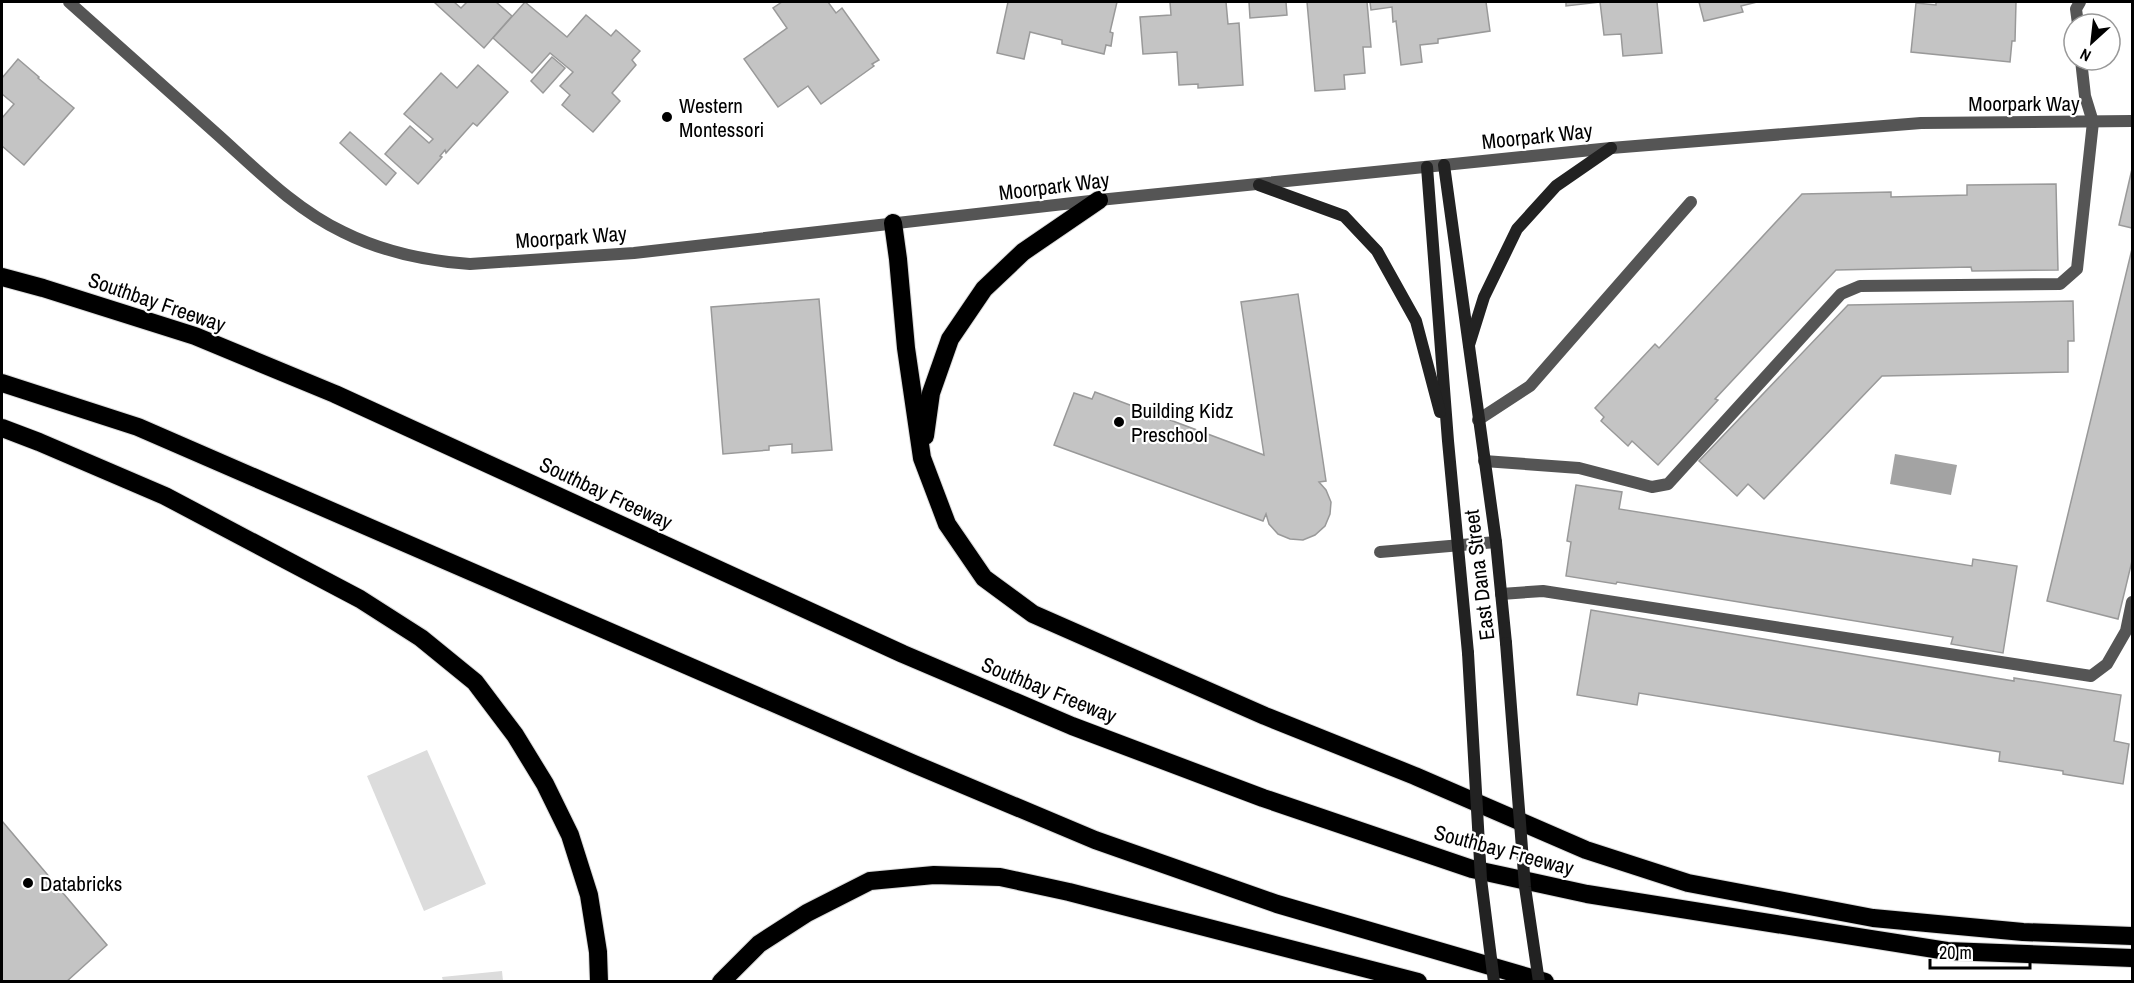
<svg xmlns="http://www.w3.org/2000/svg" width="2134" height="983" font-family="'Archivo Narrow',sans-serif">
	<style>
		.green { fill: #dcdcdc }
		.water { fill: #a3a3a3 }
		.building { fill: #c4c4c4; stroke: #999; stroke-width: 1.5 }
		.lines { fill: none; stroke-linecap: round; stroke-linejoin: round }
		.motorway-casing { stroke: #dbdbdb; stroke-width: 20 }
		.service { stroke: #555; stroke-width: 12 }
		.minor { stroke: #555; stroke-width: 12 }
		.tertiary { stroke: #555; stroke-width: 12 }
		.secondary { stroke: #222; stroke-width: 12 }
		.motorway { stroke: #000; stroke-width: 18 }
		.secondary-bridge { stroke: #222; stroke-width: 12 }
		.poi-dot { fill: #000; stroke: #fff; stroke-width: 2 }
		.labels { text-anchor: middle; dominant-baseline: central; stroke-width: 4.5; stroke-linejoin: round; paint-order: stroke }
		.street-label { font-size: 21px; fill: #000; stroke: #fff }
		.poi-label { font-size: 21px; fill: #000; stroke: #fff; text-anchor: start }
	</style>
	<rect width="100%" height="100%" fill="#fff"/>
	<!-- green -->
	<g class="green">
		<polygon points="427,750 486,884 424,911 367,776"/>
		<polygon points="502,971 503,981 443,981 442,977"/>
	</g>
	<!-- water -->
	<polygon class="water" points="1895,454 1957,465 1951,495 1890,484"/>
	<!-- building -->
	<g class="building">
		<polygon points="434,2 454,2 461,8 467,2 496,2 512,16 484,48"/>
		<polygon points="525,2 567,37 586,15 611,36 616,30 640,51 632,60 636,65 612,93 620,101 593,132 562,105 570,95 560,86 573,72 550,53 532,73 493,38"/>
		<polygon points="782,2 828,2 836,13 842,8 879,60 872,64 874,66 821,104 808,86 778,107 744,59 787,28 773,8"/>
		<polygon points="1008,2 1117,2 1110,32 1113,33 1111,46 1106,45 1104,54 1062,44 1062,40 1030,32 1024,59 997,53"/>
		<polygon points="1170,2 1226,2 1228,24 1239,23 1243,85 1198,88 1198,84 1179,85 1177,52 1143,54 1140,17 1171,15"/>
		<polygon points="1249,2 1286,2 1287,15 1250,18"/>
		<polygon points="1307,2 1367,2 1371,47 1363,47 1365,73 1344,75 1345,89 1315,91"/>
		<polygon points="1370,2 1486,2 1490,31 1438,39 1438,43 1420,45 1422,62 1401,65 1396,21 1393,22 1392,7 1371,10"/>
		<polygon points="1566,2 1657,2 1662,53 1623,56 1621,34 1604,35 1600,2 1566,6"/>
		<polygon points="1699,2 1757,2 1741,6 1743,12 1704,21"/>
		<polygon points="1936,2 2016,2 2015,41 2012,41 2010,62 1911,52 1916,3 1936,5"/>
		<polygon points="552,57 565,68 543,93 531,81"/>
		<polygon points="18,59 39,77 38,78 74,108 24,165 2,146 2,118 14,104 2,94 2,78"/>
		<polygon points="478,65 508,92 477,126 473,123 446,153 445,150 440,156 442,157 418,184 385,154 410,126 429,143 433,139 404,114 441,73 457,88"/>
		<polygon points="350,132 396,173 386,185 340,143"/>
		<polygon points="2132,169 2132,228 2119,225"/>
		<polygon points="2056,184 2058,270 1972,271 1971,267 1836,270 1715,399 1718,400 1658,465 1632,441 1628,446 1601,421 1604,417 1595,408 1655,344 1659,348 1802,194 1891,192 1891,197 1967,195 1967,185"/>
		<polygon points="2132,249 2132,561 2118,619 2047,601"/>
		<polygon points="1298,294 1326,481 1319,482 1326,490 1331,502 1330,514 1325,526 1315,535 1303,540 1290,539 1278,534 1269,524 1266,514 1263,521 1054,445 1074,393 1092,399 1095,392 1264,455 1241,302"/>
		<polygon points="819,299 832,450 792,453 792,444 769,446 769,450 723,454 711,307"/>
		<polygon points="2073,301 2074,341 2068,341 2068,372 1882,376 1764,499 1748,484 1737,496 1699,461 1848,305"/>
		<polygon points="1576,485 1622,492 1619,509 1972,566 1973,559 2017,566 2003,653 1951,644 1953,637 1617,582 1616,584 1566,576 1571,542 1567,541"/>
		<polygon points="1591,610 2014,681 2014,678 2121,695 2114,741 2129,744 2123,784 2063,774 2063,771 1999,761 2000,752 1639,693 1637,705 1577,695"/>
		<polygon points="2,821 107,945 66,982 2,982"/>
	</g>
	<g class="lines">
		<!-- motorway casing -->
		<g class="motorway-casing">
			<g id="motorway">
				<polyline points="893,223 898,259 906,348 922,458 947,524 984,578 1033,614 1265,716 1415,776 1586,850 1688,883 1873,918 2023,932 2132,936"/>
				<polyline points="2,277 43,288 195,336 335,394 903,654 1072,726 1263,798 1472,869 1587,894 1947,951 2132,958"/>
				<polyline points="2,383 138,427 914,764 1095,840 1277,904 1545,982"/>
				<polyline points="2,428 39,442 165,496 360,599 421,638 475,682 515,735 545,784 570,835 589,895 598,952 599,982"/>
				<polyline points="925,436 931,393 950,339 984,289 1023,252 1099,200"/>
				<polyline points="721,982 759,944 807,913 870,881 934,875 1000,877 1069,892 1418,982"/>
			</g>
		</g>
		<!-- service -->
		<g class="service">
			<polyline points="2078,24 2076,9 2080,2"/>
			<polyline points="1478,420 1530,386 1691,202"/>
			<polyline points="1484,461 1579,468 1652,487 1668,484 1841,294 1860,286 2060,284 2077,269 2093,122 2085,96 2081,60"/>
			<polyline points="1380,552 1496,542"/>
			<polyline points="1501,594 1543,591 2091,676 2107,664 2126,631 2132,602"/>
		</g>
		<!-- minor -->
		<polyline class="minor" points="1444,165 1611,148 1921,123 2132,121"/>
		<!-- tertiary -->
		<path class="tertiary" d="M 69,2 C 118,46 168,90 218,135 C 257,170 295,209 343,232 C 383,252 425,261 470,264 L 634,253 L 1099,200 L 1444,165"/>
		<!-- secondary -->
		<g class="secondary">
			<polyline points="1444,165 1496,542 1506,643"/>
			<polyline points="1427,167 1448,441 1468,653"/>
			<polyline points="1259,185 1344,216 1377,251 1416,321 1440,412"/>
			<polyline points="1469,345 1484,297 1517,229 1556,186 1611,148"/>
		</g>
		<!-- motorway -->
		<use href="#motorway" class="motorway"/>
		<!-- secondary-bridge -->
		<g class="secondary-bridge">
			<polyline points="1506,643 1525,887 1539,982"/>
			<polyline points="1468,653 1481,879 1494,982"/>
		</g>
	</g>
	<!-- markers -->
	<g class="poi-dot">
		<circle cx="667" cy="117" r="6"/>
		<circle cx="1119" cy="422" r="6"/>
		<circle cx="28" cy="883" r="6"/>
	</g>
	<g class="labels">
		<!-- street labels -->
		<g class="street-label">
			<text x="2024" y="103">Moorpark Way</text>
			<text transform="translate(1537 136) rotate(-6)">Moorpark Way</text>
			<text transform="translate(1054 186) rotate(-7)">Moorpark Way</text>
			<text transform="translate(571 237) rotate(-4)">Moorpark Way</text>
			<text transform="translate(157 302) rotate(19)">Southbay Freeway</text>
			<text transform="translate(606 493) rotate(25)">Southbay Freeway</text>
			<text transform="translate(1479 575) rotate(-97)">East Dana Street</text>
			<text transform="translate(1049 690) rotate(22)">Southbay Freeway</text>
			<text transform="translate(1504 850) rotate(15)">Southbay Freeway</text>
		</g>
		<!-- poi labels -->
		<g class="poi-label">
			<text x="679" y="105">Western<tspan x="679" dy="24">Montessori</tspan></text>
			<text x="1131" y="410">Building Kidz<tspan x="1131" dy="24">Preschool</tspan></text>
			<text x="40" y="883">Databricks</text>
		</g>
	</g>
	<!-- border -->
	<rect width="2134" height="983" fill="none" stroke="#000000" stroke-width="6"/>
	<!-- north arrow -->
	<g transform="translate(2092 42) rotate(207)"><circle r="28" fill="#ffffff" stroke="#999999" stroke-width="1.5"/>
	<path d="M0-4.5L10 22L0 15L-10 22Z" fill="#000000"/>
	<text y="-9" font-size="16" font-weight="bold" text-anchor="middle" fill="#000000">N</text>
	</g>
	<!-- scale -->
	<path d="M1930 959v9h100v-9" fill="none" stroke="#000000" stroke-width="3"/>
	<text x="1939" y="959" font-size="18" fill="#000000" stroke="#ffffff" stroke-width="4.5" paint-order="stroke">20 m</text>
</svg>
